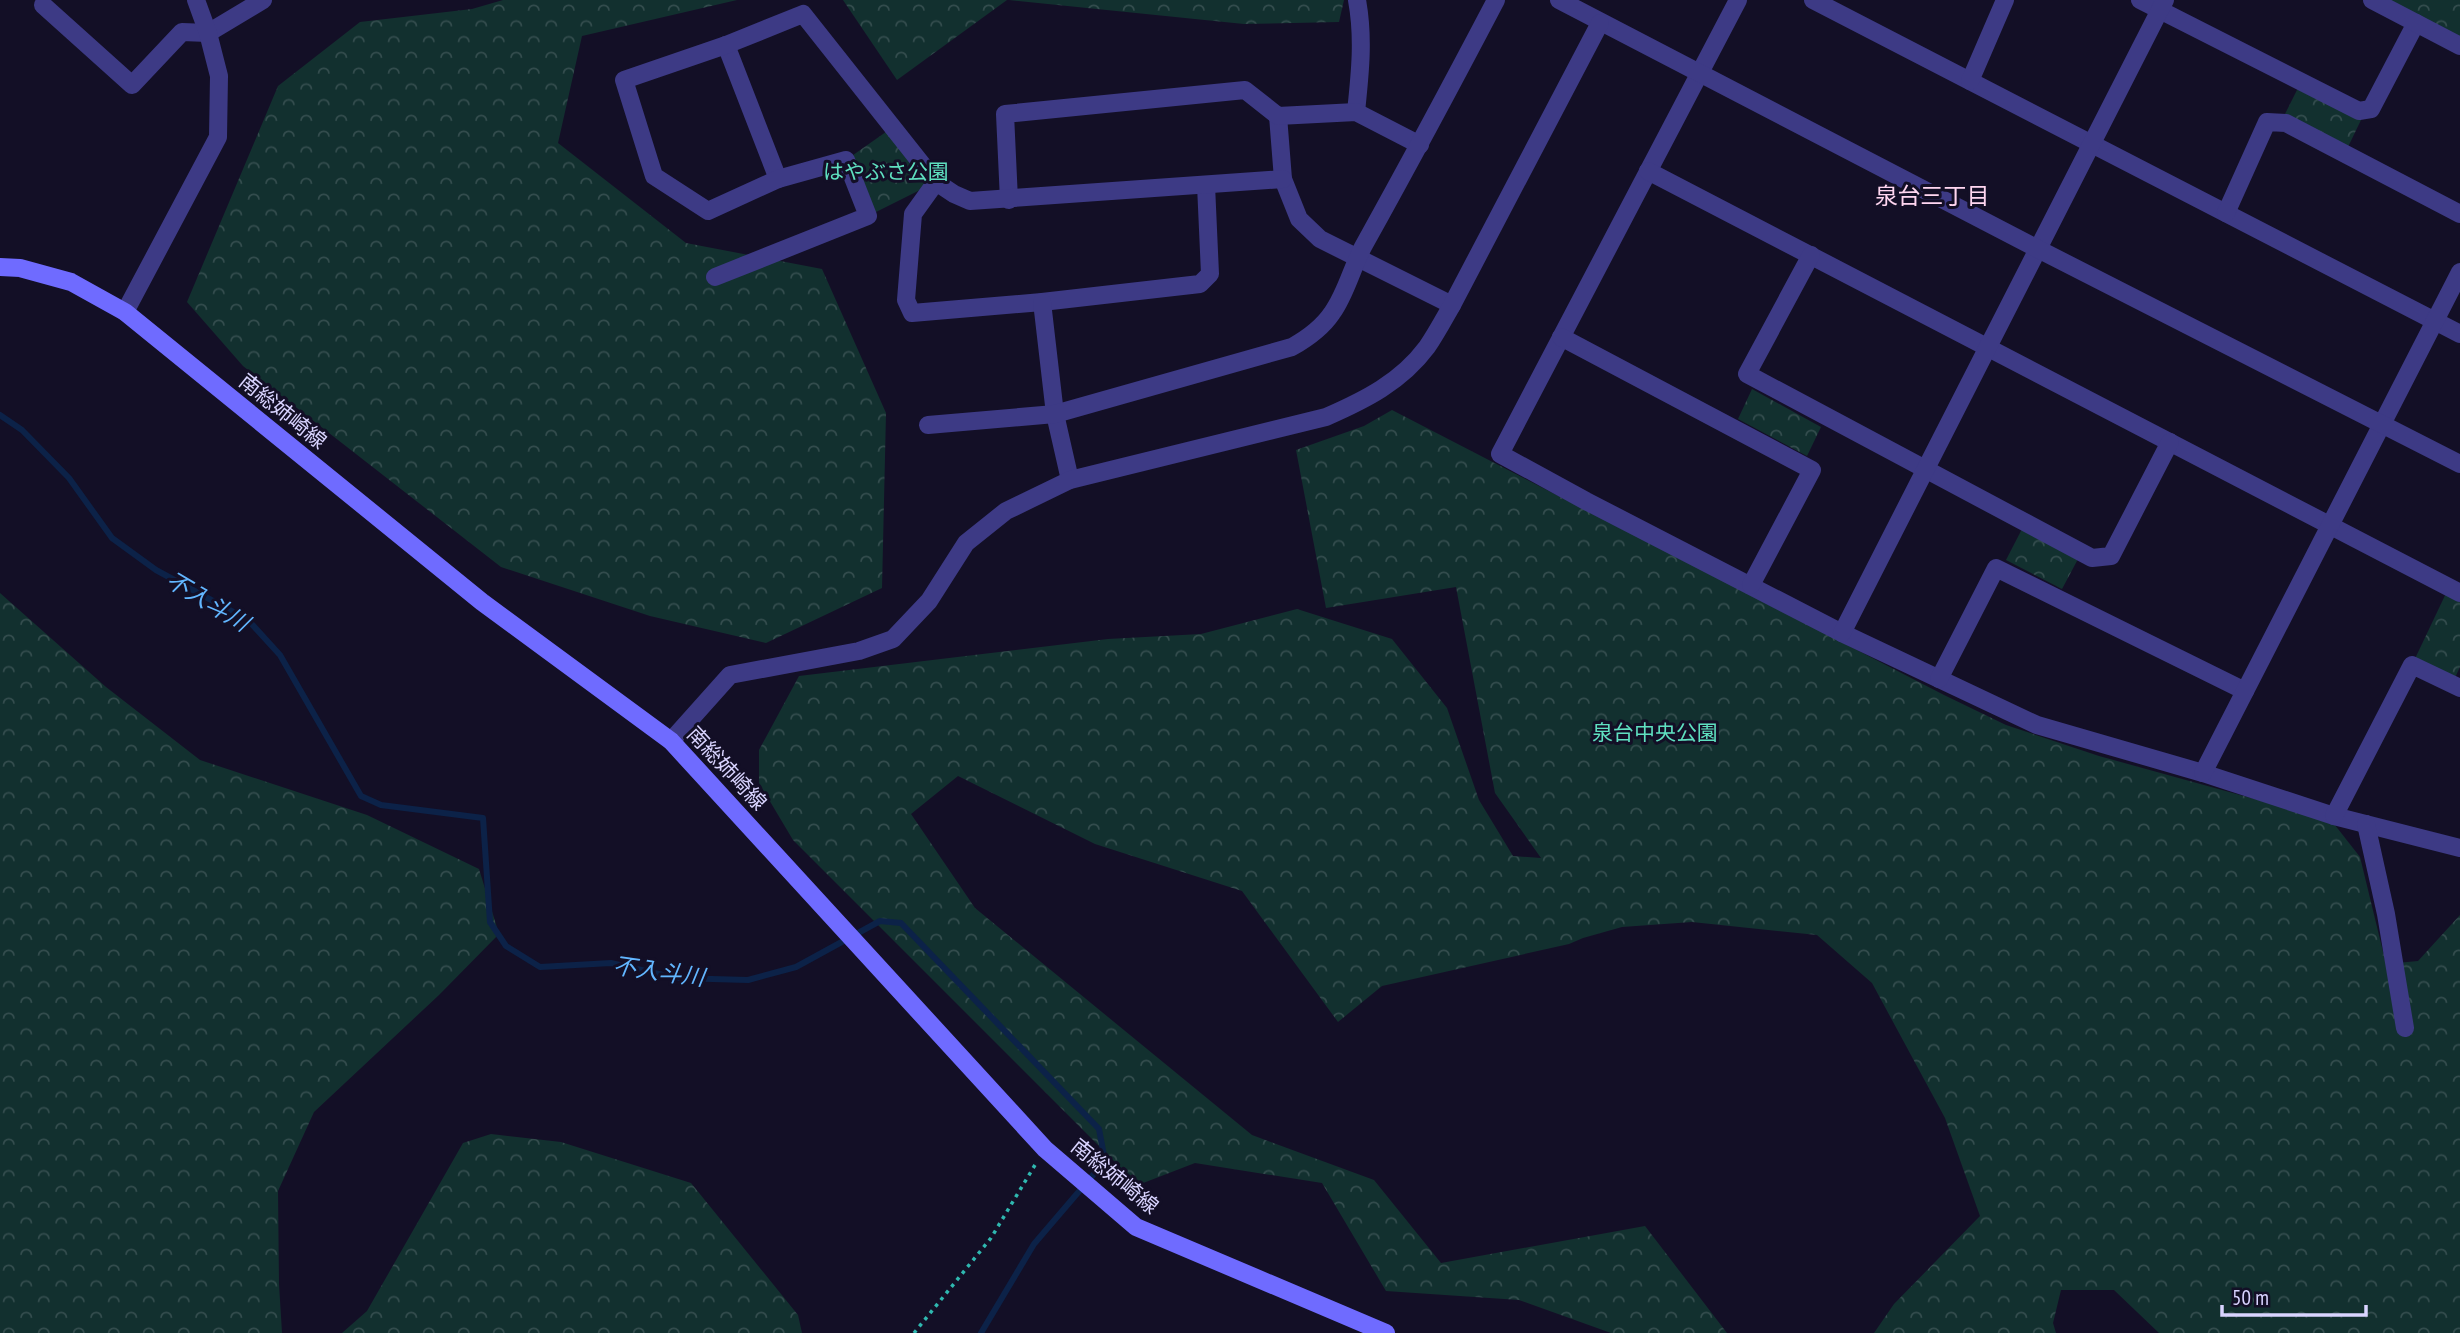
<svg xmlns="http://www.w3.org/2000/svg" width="2460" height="1333" font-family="'PT Sans Narrow','Noto Sans JP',sans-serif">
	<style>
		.forest { fill: url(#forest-crowns) }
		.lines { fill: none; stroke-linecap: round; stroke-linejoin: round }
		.stream { stroke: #0c2248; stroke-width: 6 }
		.path { stroke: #2fb8b0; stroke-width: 3.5; stroke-dasharray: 3.5 5; stroke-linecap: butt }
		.minor { stroke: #3d3a85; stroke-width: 18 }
		.tertiary { stroke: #3d3a85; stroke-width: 18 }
		.secondary { stroke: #6f6bff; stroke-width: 18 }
		.labels { text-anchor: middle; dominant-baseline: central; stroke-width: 6; stroke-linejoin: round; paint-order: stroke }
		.park-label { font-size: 21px; fill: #5fe0c0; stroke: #130f26 }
		.street-label { font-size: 21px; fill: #d9d4ff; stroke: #130f26 }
		.neighbourhood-label { font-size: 23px; fill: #ffd6f0; stroke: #130f26 }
		.water-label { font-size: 23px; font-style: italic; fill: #62b6ff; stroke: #130f26 }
	</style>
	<defs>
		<pattern id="forest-crowns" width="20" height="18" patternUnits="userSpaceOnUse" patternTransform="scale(1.75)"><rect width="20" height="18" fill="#12302f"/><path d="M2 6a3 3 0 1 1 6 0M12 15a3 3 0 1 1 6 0" fill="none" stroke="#344d4e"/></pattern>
	</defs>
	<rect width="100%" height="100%" fill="#130f26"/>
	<!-- forest -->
	<g class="forest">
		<polygon points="503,0 737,0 582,36 558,143 686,243 822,269 886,413 882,588 766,643 650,616 501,567 243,366 187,302 278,86 360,22 472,9"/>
		<polygon points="843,0 1007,0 897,80"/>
		<polygon points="1009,0 1344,0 1339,22 1244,24"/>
		<polygon points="2388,0 2460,0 2460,37"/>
		<polygon points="2298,88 2361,120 2347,149 2284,116"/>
		<polygon points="893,127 936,182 868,216 846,160"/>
		<polygon points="1752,389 1821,427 1807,456 1738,419"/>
		<polygon points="1392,410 1944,695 2006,725 2099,756 2331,820 2360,857 2386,964 2418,961 2460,915 2460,1333 2159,1333 2114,1290 2061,1290 2053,1323 2056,1333 1874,1333 1894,1304 1980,1216 1945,1118 1872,983 1817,935 1692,922 1622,927 1583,938 1569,944 1382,986 1338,1022 1242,891 1095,844 958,776 911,814 975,908 1252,1135 1374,1180 1441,1263 1645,1226 1727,1333 1611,1333 1519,1300 1386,1291 1322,1183 1195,1163 1138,1185 793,840 759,783 759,750 799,676 1108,639 1201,634 1297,609 1392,639 1447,708 1479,800 1513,856 1541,858 1495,793 1456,587 1326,608 1296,450 1364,426"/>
		<polygon points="2022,529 2078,559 2062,589 2006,560"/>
		<polygon points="2449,587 2460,593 2460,667 2452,684 2412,665"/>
		<polygon points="0,593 106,687 200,760 367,815 479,869 499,934 439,995 314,1112 278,1191 279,1284 282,1333 0,1333"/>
		<polygon points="491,1134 561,1142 691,1183 798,1315 802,1333 342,1333 367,1311 463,1143"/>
	</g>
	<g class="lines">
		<!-- stream -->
		<polyline class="stream" points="0,415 22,430 69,478 112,538 156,570 248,620 280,655 361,796 381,805 483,818 490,922 506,946 540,967 611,963 676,978 748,980 796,967 880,921 901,923 1099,1129 1105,1161 1034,1244 981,1333"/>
		<!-- path -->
		<polyline class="path" points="914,1333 991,1238 1035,1165"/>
		<!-- minor -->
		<g class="minor">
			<polyline points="1738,0 1500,454 1586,501 1842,633 2037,725 2203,773 2334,816 2460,848"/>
			<polyline points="1813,0 2460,334"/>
			<polyline points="2140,0 2359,111 2371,109 2416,23"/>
			<polyline points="2372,0 2460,46"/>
			<polyline points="43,5 132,85 182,32 208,33 263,0"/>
			<polyline points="726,45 778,179"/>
			<polyline points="1970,81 2005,0"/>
			<path d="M 1356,112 C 1360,74 1364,38 1357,0"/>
			<polyline points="1278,116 1283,179 1299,219 1320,239 1452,305"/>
			<polyline points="1648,171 2460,593"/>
			<polyline points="936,182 913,214 906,300 912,313 1042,302 1200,284 1210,274 1206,185"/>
			<polyline points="1009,200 1005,114 1245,90 1278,116 1356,112 1420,145"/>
			<polyline points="2226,213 2267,122 2286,123 2460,214"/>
			<polyline points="1811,255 1747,374 2092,558 2111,556 2170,442"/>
			<polyline points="715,277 868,216 846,160 778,179 708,211 654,176 624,80 726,45 803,14 936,182 954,194 970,201 1283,179"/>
			<polyline points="1042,302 1055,414 1070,480"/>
			<polyline points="1561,337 1812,470 1751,585"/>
			<path d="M 928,425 L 1055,414 L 1292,347 C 1308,338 1322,328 1332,313 C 1346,294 1352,267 1364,245 C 1409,164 1453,82 1496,0"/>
			<polyline points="1842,633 2165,0"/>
			<polyline points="1939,679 1996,568 2245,691"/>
			<polyline points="2203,773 2460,272"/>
			<polyline points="2334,816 2412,665 2460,688"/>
			<polyline points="2366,824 2386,914 2405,1028"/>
		</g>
		<!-- tertiary -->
		<g class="tertiary">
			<polyline points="1559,0 2038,249 2460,464"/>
			<polyline points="125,312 218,137 219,76 208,33 196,0"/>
			<path d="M 671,741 L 730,675 L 859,651 L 893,639 L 929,601 L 966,543 L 1006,511 L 1070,480 L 1326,417 C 1365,400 1401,382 1427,347 C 1436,334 1444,319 1452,305 L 1600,23"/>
		</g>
		<!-- secondary -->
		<polyline class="secondary" points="0,267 20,268 71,282 125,312 482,602 671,741 1045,1149 1136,1227 1386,1333"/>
	</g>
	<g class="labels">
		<!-- park labels -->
		<g class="park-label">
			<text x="886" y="171">はやぶさ公園</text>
			<text x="1655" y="732">泉台中央公園</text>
		</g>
		<!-- street labels -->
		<g class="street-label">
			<text transform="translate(283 411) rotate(39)">南総姉崎線</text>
			<text transform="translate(727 768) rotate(47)">南総姉崎線</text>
			<text transform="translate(1115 1176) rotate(39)">南総姉崎線</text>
		</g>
		<!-- neighbourhood labels -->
		<g class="neighbourhood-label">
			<text x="1932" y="195">泉台三丁目</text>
		</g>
		<!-- water labels -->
		<g class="water-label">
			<text transform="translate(208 601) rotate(31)">不入斗川</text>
			<text transform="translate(659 971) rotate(8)">不入斗川</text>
		</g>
	</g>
	<!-- scale -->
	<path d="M2222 1305v10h144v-10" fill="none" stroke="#d9d4ff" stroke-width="3.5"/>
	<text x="2232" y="1305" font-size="21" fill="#d9d4ff" stroke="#130f26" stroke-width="5" paint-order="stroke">50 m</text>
</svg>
